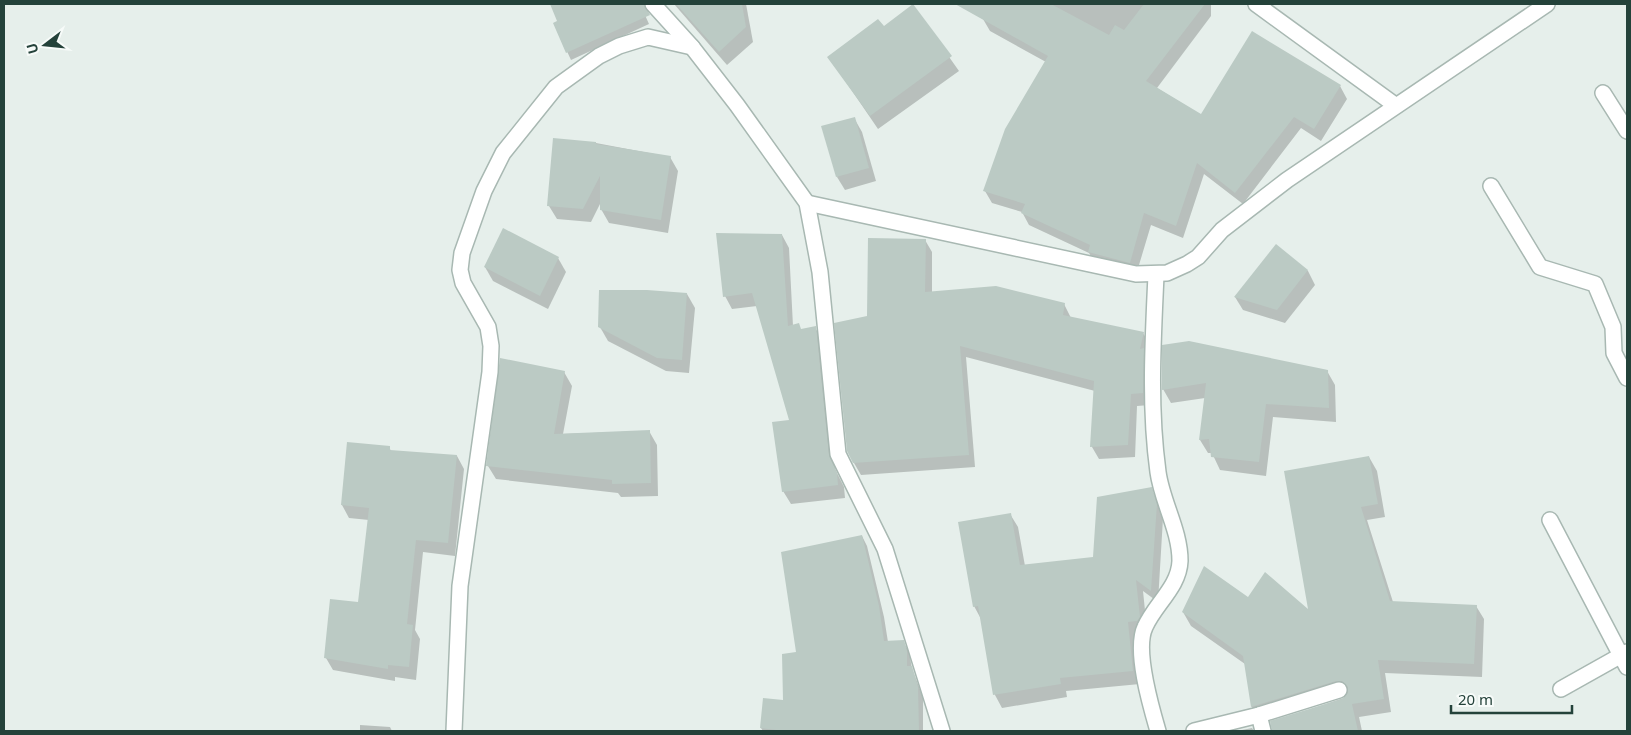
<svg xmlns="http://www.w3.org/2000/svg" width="1631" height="735" font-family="'Noto Sans',sans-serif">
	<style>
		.shadow { fill: #0003 }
		.building { fill: #bbcac4 }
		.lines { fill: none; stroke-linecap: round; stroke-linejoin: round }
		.minor-casing { stroke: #a8b8b2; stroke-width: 18 }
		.minor { stroke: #fff; stroke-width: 15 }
	</style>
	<rect width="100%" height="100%" fill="#e6efeb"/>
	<!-- shadow -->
	<g class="shadow">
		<polygon points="551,4 640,4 649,24 571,60 554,23 559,22"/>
		<polygon points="674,4 746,4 753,42 727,65"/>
		<polygon points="991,4 1211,4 1211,16 1157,88 1202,116 1340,86 1347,99 1321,141 1301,128 1243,204 1204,174 1183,238 1151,225 1136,275 1096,264 1089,253 1029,225 1022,212 992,203 985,191 1046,62 990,31 983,19"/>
		<polygon points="913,6 959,71 878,129 829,57 883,28"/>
		<polygon points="854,118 862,132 876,181 845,190 837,177"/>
		<polygon points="596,143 670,157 678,171 668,233 609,223 601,209 601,202 591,222 557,219 549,206"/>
		<polygon points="782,235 789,248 793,326 802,331 815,328 823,340 835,469 844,487 845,498 791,504 783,491 790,421 757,306 732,309 725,296"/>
		<polygon points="925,240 932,252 932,293 1064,304 1071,318 1143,333 1150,345 1150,405 1137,406 1135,457 1099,459 1092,447 1095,391 966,357 975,467 861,475 854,463 868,317"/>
		<polygon points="1276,246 1308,271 1315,285 1285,323 1243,310 1235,297"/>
		<polygon points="558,258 566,272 548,309 493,281 485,267"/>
		<polygon points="687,294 695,308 689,373 666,371 608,341 600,327"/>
		<polygon points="1164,346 1327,371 1335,385 1336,422 1273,417 1266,476 1220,470 1212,453 1208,453 1200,440 1205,398 1171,403 1163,389"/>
		<polygon points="564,372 572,386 563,434 649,431 657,445 658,496 621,497 618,493 496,479 488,466"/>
		<polygon points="389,447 391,451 457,456 464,469 455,556 423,552 415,630 420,639 416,680 395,677 395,681 333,670 326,658 360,604 369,520 349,518 342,505"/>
		<polygon points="1369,457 1377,471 1385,517 1367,520 1393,602 1476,606 1484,619 1482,677 1385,673 1391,712 1359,717 1362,731 1273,731 1272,722 1347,697 1348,695 1260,720 1252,707 1245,664 1191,626 1183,612 1249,599 1310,612"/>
		<polygon points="1151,489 1158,502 1163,518 1158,602 1143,591 1147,630 1140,684 1066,691 1067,697 1002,708 995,695 981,619 974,606 1010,514 1018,527 1025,566 1095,558"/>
		<polygon points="862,536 867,546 884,617 888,642 903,642 909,651 912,669 923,697 923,731 763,731 761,728 764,700 784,701 798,653"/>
		<polygon points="360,725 390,727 392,731 360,731"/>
		<polygon points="1252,728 1254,731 1237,731"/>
	</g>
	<!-- building -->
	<g class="building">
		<polygon points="550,4 644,4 650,15 566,53 553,23 557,21"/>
		<polygon points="676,4 742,4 746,27 719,52"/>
		<polygon points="913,4 952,56 870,116 827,57 878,19 884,26"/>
		<polygon points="955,4 1051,4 1109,35 1115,25 1124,30 1144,4 1205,4 1146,81 1201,114 1252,31 1341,85 1314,129 1294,117 1235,193 1197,163 1176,226 1144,213 1130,263 1088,252 1090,245 1021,213 1025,204 983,191 1005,129 1048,56"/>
		<polygon points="855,117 869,168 836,177 821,126"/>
		<polygon points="553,138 596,142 596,144 671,156 661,220 600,210 600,176 583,209 547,206"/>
		<polygon points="503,228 559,257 540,296 484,267"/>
		<polygon points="716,233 782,234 788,326 799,323 801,329 816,326 829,455 837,473 838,485 782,492 772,422 789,420 752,293 723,297"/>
		<polygon points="868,238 926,239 925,292 996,286 1065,303 1063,315 1144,332 1140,349 1144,348 1143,393 1131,394 1128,445 1090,447 1094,381 960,346 969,455 853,463 847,451 834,323 867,316"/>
		<polygon points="1276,244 1308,270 1277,310 1234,297"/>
		<polygon points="599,290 647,290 687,293 682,360 657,358 598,327"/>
		<polygon points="1189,341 1328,370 1329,408 1266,404 1259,462 1211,457 1209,439 1199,440 1206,383 1162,390 1162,345"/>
		<polygon points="500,358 565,371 554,434 650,430 651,483 612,484 612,480 486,466"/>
		<polygon points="347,442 390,446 390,450 457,455 448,543 416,540 407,624 413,625 409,667 388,665 388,669 324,658 330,599 358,602 369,508 341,505"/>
		<polygon points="1369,456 1378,504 1361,507 1390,601 1477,605 1474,664 1378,660 1384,699 1352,704 1358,731 1272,731 1270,721 1342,699 1348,693 1348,687 1342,681 1336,681 1251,707 1243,656 1182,612 1204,566 1248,597 1265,572 1308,609 1284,471"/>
		<polygon points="1152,487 1157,504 1151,591 1136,580 1140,617 1137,621 1128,622 1133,671 1060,678 1061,684 993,695 978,606 973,607 958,522 1011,513 1020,565 1093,557 1097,497"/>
		<polygon points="862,535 879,606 884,641 904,640 907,651 907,666 912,666 918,687 919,731 784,731 760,728 763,698 783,700 782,654 796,652 781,552"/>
	</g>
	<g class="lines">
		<!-- minor casing -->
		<g class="minor-casing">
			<g id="minor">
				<polyline points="653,4 692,47 737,105 807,203 820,272 838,454 885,549 942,731"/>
				<polyline points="1256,4 1395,105"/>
				<polyline points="1603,93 1627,131"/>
				<polyline points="1491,186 1540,267 1595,284 1613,327 1614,353 1627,378"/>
				<polyline points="807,203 1136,274 1167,273 1187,264 1198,257 1222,230 1287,180 1547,4"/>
				<path d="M 1156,275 C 1153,341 1149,406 1158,472 C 1162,502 1180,530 1180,561 C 1179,587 1155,604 1145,627 C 1134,650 1151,707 1158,731"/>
				<polyline points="1550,520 1627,667"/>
				<polyline points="1561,689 1627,652"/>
				<polyline points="1259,715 1263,731"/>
				<polyline points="454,731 460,586 490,372 491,346 488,327 463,283 460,270 462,253 484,191 503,153 556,87 599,56 619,46 648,37 692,47"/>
				<polyline points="1194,731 1259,715 1339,690"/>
			</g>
		</g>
		<!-- minor -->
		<use href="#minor" class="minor"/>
	</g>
	<!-- border -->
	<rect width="1631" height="735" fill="none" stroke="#24423a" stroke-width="10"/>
	<!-- north arrow -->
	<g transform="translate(45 45) rotate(254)" stroke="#f7fbf9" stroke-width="4" paint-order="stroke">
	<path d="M0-4L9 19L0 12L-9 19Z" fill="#24423a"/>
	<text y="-8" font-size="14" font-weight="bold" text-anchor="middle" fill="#24423a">U</text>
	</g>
	<!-- scale -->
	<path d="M1451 705v8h121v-8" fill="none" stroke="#24423a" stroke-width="2.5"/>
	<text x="1458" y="705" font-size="15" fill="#24423a" stroke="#f7fbf9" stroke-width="4" paint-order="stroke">20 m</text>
</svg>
